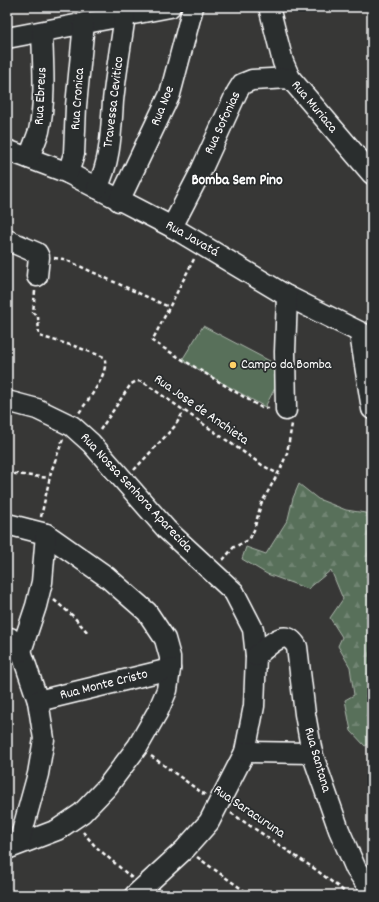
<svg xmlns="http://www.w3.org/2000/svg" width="379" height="902" font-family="Dekko,sans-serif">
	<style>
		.grass { fill: #586f5a; stroke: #acb7ac }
		.forest { fill: url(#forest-firs); stroke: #acb7ac }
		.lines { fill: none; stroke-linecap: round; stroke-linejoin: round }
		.minor-casing { stroke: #fff; stroke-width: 23 }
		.path { stroke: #fff; stroke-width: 2.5; stroke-dasharray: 4 3; stroke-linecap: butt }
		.minor { stroke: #2a2d2e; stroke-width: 20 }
		.poi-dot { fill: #ffd166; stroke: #2a2d2e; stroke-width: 1.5 }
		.labels { text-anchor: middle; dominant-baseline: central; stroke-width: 3.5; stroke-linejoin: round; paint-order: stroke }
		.street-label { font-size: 14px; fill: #fff; stroke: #2a2d2e }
		.poi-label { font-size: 14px; fill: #fff; stroke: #2a2d2e; text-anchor: start }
		.neighbourhood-label { font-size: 15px; font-weight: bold; fill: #fff; stroke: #2a2d2e }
	</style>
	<defs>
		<pattern id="forest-firs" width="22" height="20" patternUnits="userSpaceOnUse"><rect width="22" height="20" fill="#586f5a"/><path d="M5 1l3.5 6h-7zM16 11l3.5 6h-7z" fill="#718573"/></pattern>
	</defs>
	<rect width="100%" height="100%" fill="#373736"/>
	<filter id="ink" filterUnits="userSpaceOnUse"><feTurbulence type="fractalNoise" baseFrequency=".025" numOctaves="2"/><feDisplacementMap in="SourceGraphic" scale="8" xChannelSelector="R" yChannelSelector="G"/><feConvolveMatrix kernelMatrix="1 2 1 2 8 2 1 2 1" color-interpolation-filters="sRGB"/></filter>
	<g filter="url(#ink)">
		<!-- grass -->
		<polygon class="grass" points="203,326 285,369 265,407 182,360"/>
		<!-- forest -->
		<polygon class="forest" points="299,484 318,499 346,510 372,514 372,742 365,746 351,731 345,700 354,695 350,667 338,646 342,637 330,618 343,599 331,570 308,589 267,574 242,559 246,547 266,554 288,519 293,498"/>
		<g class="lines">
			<!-- minor casing -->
			<g class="minor-casing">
				<g id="minor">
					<polyline points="269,7 283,62 290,78 372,174"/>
					<polyline points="7,38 170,7"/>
					<polyline points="7,150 68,173 97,188 172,227 287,296 372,338"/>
					<path d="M 29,158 C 32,149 36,140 39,131 C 46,99 43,65 42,32"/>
					<polyline points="68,173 74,154 76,106 84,23"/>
					<path d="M 97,188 C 111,161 111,130 113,101 C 116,72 121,44 125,15"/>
					<polyline points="119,201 170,94 193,7"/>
					<polyline points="172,227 200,173 237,92 242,84 252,80 290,78"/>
					<polyline points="7,240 37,253 39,257 37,276"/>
					<polyline points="360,334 372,409"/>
					<polyline points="7,401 37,409 72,426 91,443 167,530 234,592 253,629 256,656 254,706 245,752 209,822 185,849 135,895"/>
					<polyline points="286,410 285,352 287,296"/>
					<polyline points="7,524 46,534 107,577 147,612 165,639 170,657 170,669 167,690 158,711 138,746 107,787 82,813 57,830 7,849"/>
					<polyline points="10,638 21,651 38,701 44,739 38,774 19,843"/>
					<polyline points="21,651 36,606 42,582 46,534"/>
					<path d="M 256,656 C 270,645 285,626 297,647 L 305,714 L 312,753 L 339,830 L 356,869 L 372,892"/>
					<polyline points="38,701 170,669"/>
					<polyline points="245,752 312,753"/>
				</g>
			</g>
			<!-- path -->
			<g class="path">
				<polyline points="54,258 64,259 169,307"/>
				<polyline points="194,259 152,341 262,408 270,408"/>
				<path d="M 35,291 L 33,313 L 38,316 L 39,336 L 74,346 L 104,357 C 111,372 87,401 79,413"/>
				<polyline points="100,430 131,384 137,381 143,382 262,465 278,474"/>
				<polyline points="134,470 175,426 184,411"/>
				<polyline points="7,473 49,478"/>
				<polyline points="41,517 51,472 63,439"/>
				<polyline points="223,560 234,547 249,540 254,530 261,504 281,468 287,453 292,424"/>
				<polyline points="54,600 73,616 89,634"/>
				<polyline points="151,756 205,795"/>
				<polyline points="231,813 315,869 349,895"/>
				<polyline points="83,832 95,846 132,878"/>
				<polyline points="197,857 250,895"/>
				<polyline points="163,891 169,895"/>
			</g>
			<!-- minor -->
			<use href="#minor" class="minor"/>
		</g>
	</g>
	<!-- markers -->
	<circle class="poi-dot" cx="233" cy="365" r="4"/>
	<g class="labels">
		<!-- street labels -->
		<g class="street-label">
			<text transform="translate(41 96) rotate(-87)">Rua Ebreus</text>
			<text transform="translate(78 99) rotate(-86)">Rua Cronica</text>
			<text transform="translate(114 102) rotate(-83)">Travessa Cevitico</text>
			<text transform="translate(163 106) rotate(-68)">Rua Noe</text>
			<text transform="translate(314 107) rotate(50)">Rua Muriaca</text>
			<text transform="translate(223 123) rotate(-65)">Rua Sofonias</text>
			<text transform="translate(192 239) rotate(30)">Rua Javatá</text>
			<text transform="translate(201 410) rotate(35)">Rua Jose de Anchieta</text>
			<text transform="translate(136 493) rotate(47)">Rua Nossa Senhora Aparecida</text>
			<text transform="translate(104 685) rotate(-14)">Rua Monte Cristo</text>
			<text transform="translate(317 760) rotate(74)">Rua Santana</text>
			<text transform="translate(249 812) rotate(34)">Rua Saracuruna</text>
		</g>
		<!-- poi labels -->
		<g class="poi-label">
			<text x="241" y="365">Campo da Bomba</text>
		</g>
		<!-- neighbourhood labels -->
		<g class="neighbourhood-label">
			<text x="237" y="181">Bomba Sem Pino</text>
		</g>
	</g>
	<!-- margin -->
	<rect width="379" height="902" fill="none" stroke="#2a2d2e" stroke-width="24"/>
	<rect x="12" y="12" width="355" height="878" fill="none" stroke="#fff" stroke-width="1.5" filter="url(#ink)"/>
</svg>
